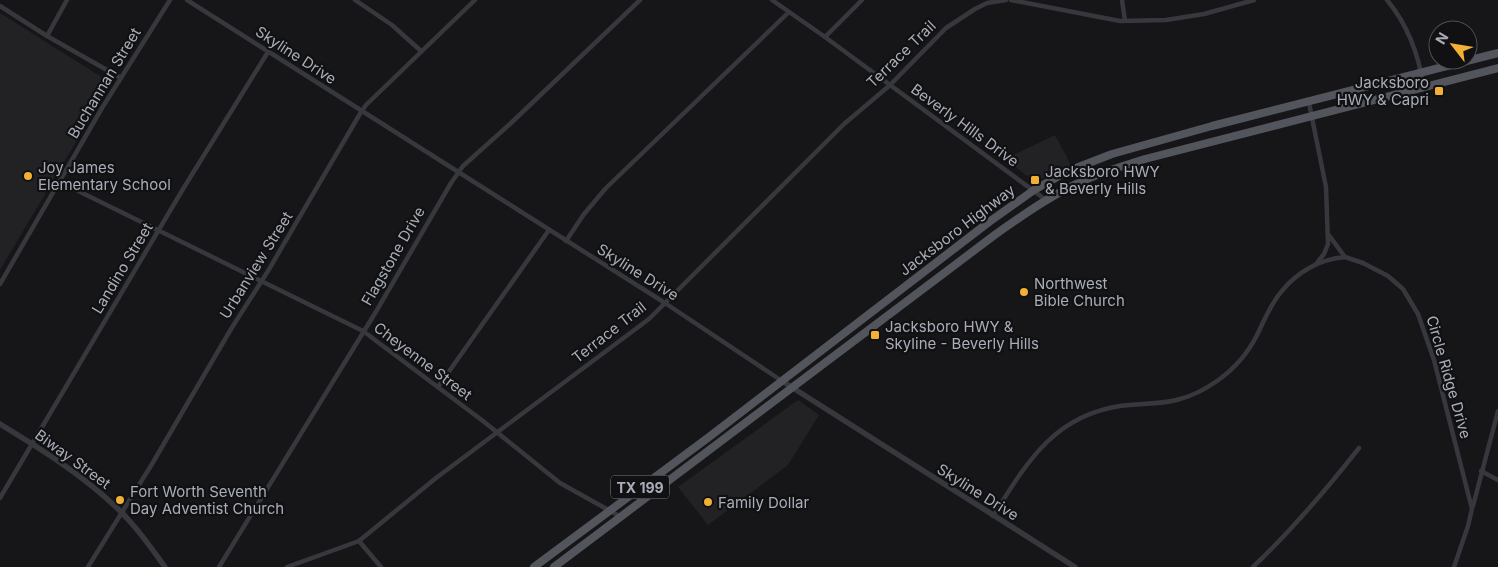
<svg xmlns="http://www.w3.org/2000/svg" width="1498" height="567" font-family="Inter,sans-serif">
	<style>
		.built { fill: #222225 }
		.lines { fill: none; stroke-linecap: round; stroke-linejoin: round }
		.minor { stroke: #37383d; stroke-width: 4.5 }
		.tertiary { stroke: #37383d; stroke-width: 5.5 }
		.primary { stroke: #53555c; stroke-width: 8 }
		.poi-dot { fill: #f2b134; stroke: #111113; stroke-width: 2 }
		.labels { text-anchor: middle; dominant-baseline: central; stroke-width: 4.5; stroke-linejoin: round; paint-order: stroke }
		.shield { fill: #111113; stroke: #7b7e86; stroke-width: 1 }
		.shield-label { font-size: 14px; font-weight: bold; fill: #a8adb8 }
		.street-label { font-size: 15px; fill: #a8adb8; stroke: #111113 }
		.poi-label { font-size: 15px; fill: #a8adb8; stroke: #111113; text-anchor: start }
	</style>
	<rect width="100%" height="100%" fill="#161618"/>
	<!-- built -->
	<g class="built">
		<polygon points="0,13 111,83 0,270"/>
		<polygon points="1055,135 1071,165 1035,182 1005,159"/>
		<polygon points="798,400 819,415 788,465 708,525 678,487"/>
	</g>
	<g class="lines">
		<!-- minor -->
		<g class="minor">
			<polyline points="187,0 665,303 782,381"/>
			<polyline points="355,0 392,25 421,51"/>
			<polyline points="772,0 825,37 1046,200"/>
			<polyline points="1011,0 1120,21 1166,20 1204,14 1254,0"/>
			<polyline points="1122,0 1125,21"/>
			<path d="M 1387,0 C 1408,25 1419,56 1424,88"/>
			<polyline points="0,6 47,36 121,78"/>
			<polyline points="47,36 67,0"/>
			<polyline points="825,37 862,0"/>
			<polyline points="1309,103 1326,187 1328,244 1324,254 1317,263"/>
			<polyline points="60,182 363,331 483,421 560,483 621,517"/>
			<polyline points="1328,234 1345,257 1363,263 1388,276 1403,289 1418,314 1434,360 1472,509 1468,526 1454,567"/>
			<polyline points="566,241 584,214 606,188 789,12"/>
			<polyline points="0,284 102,108 170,0"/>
			<polyline points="438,387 549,230"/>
			<polyline points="1481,471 1498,480"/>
			<polyline points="0,498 183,189 268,52"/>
			<polyline points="1473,506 1498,411"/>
			<path d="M 993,516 C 1026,464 1053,416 1120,406 C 1139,403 1161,405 1180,399 C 1192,396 1207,388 1217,381 C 1234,369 1248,353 1257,335 C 1264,321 1270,305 1281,292 C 1297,272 1320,259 1345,257"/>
			<polyline points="359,541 381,567"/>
			<polyline points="88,567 152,464 231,329 268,271 361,112 366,105 475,0"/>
			<polyline points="219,567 377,310 451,183 463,166 510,124 640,0"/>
			<polyline points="287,567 359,541 436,478 649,319 844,124 889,86 946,28 975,9 987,3 1006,0"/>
			<path d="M 1253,567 C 1292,530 1326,490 1359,448"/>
		</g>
		<!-- tertiary -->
		<g class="tertiary">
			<polyline points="782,381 1075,567"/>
			<path d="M 0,424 C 41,449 81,474 116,507 C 135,525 150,546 165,567"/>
		</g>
		<!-- primary -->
		<g class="primary">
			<polyline points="534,567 709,437 989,222 1034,190 1068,171 1112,154 1212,126 1498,53"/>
			<path d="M 554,567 L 996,234 C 1027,212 1060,189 1097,175 C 1113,169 1129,164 1145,159 L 1498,68"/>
		</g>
	</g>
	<!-- markers -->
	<g class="poi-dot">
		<rect x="1434" y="86" width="10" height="10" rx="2.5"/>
		<circle cx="28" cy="176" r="5"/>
		<rect x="1030" y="175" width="10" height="10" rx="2.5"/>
		<circle cx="1024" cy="292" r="5"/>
		<rect x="870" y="330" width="10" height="10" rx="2.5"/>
		<circle cx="120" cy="500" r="5"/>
		<circle cx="708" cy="502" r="5"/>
	</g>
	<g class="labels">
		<!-- shield labels -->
		<rect class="shield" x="611" y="475.5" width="58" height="23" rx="4"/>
		<g class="shield-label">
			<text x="640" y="487">TX 199</text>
		</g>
		<!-- street labels -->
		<g class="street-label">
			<text transform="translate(901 54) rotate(-44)">Terrace Trail</text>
			<text transform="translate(296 55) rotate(33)">Skyline Drive</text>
			<text transform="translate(104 83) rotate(-59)">Buchannan Street</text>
			<text transform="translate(965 125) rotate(36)">Beverly Hills Drive</text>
			<text transform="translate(957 230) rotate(-37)">Jacksboro Highway</text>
			<text transform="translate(393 256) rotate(-60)">Flagstone Drive</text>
			<text transform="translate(256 265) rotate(-58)">Urbanview Street</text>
			<text transform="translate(122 268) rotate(-59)">Landino Street</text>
			<text transform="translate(638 272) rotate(32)">Skyline Drive</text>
			<text transform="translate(609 332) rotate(-38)">Terrace Trail</text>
			<text transform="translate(423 361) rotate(37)">Cheyenne Street</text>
			<text transform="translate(1449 377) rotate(74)">Circle Ridge Drive</text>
			<text transform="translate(73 459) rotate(36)">Biway Street</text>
			<text transform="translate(978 492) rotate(32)">Skyline Drive</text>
		</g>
		<!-- poi labels -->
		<g class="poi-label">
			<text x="1429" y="82" text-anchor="end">Jacksboro<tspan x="1429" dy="17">HWY &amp; Capri</tspan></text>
			<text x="38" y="167">Joy James<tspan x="38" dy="17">Elementary School</tspan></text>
			<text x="1045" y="171">Jacksboro HWY<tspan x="1045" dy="17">&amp; Beverly Hills</tspan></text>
			<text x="1034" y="283">Northwest<tspan x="1034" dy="17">Bible Church</tspan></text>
			<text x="885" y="326">Jacksboro HWY &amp;<tspan x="885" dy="17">Skyline - Beverly Hills</tspan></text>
			<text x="130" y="491">Fort Worth Seventh<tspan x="130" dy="17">Day Adventist Church</tspan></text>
			<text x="718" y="502">Family Dollar</text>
		</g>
	</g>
	<!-- north arrow -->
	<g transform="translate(1453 45) rotate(301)"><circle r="24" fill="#111113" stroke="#4d4f55"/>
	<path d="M0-4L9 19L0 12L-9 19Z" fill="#f2b134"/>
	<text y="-8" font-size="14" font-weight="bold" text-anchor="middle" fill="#a8adb8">N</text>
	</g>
</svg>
